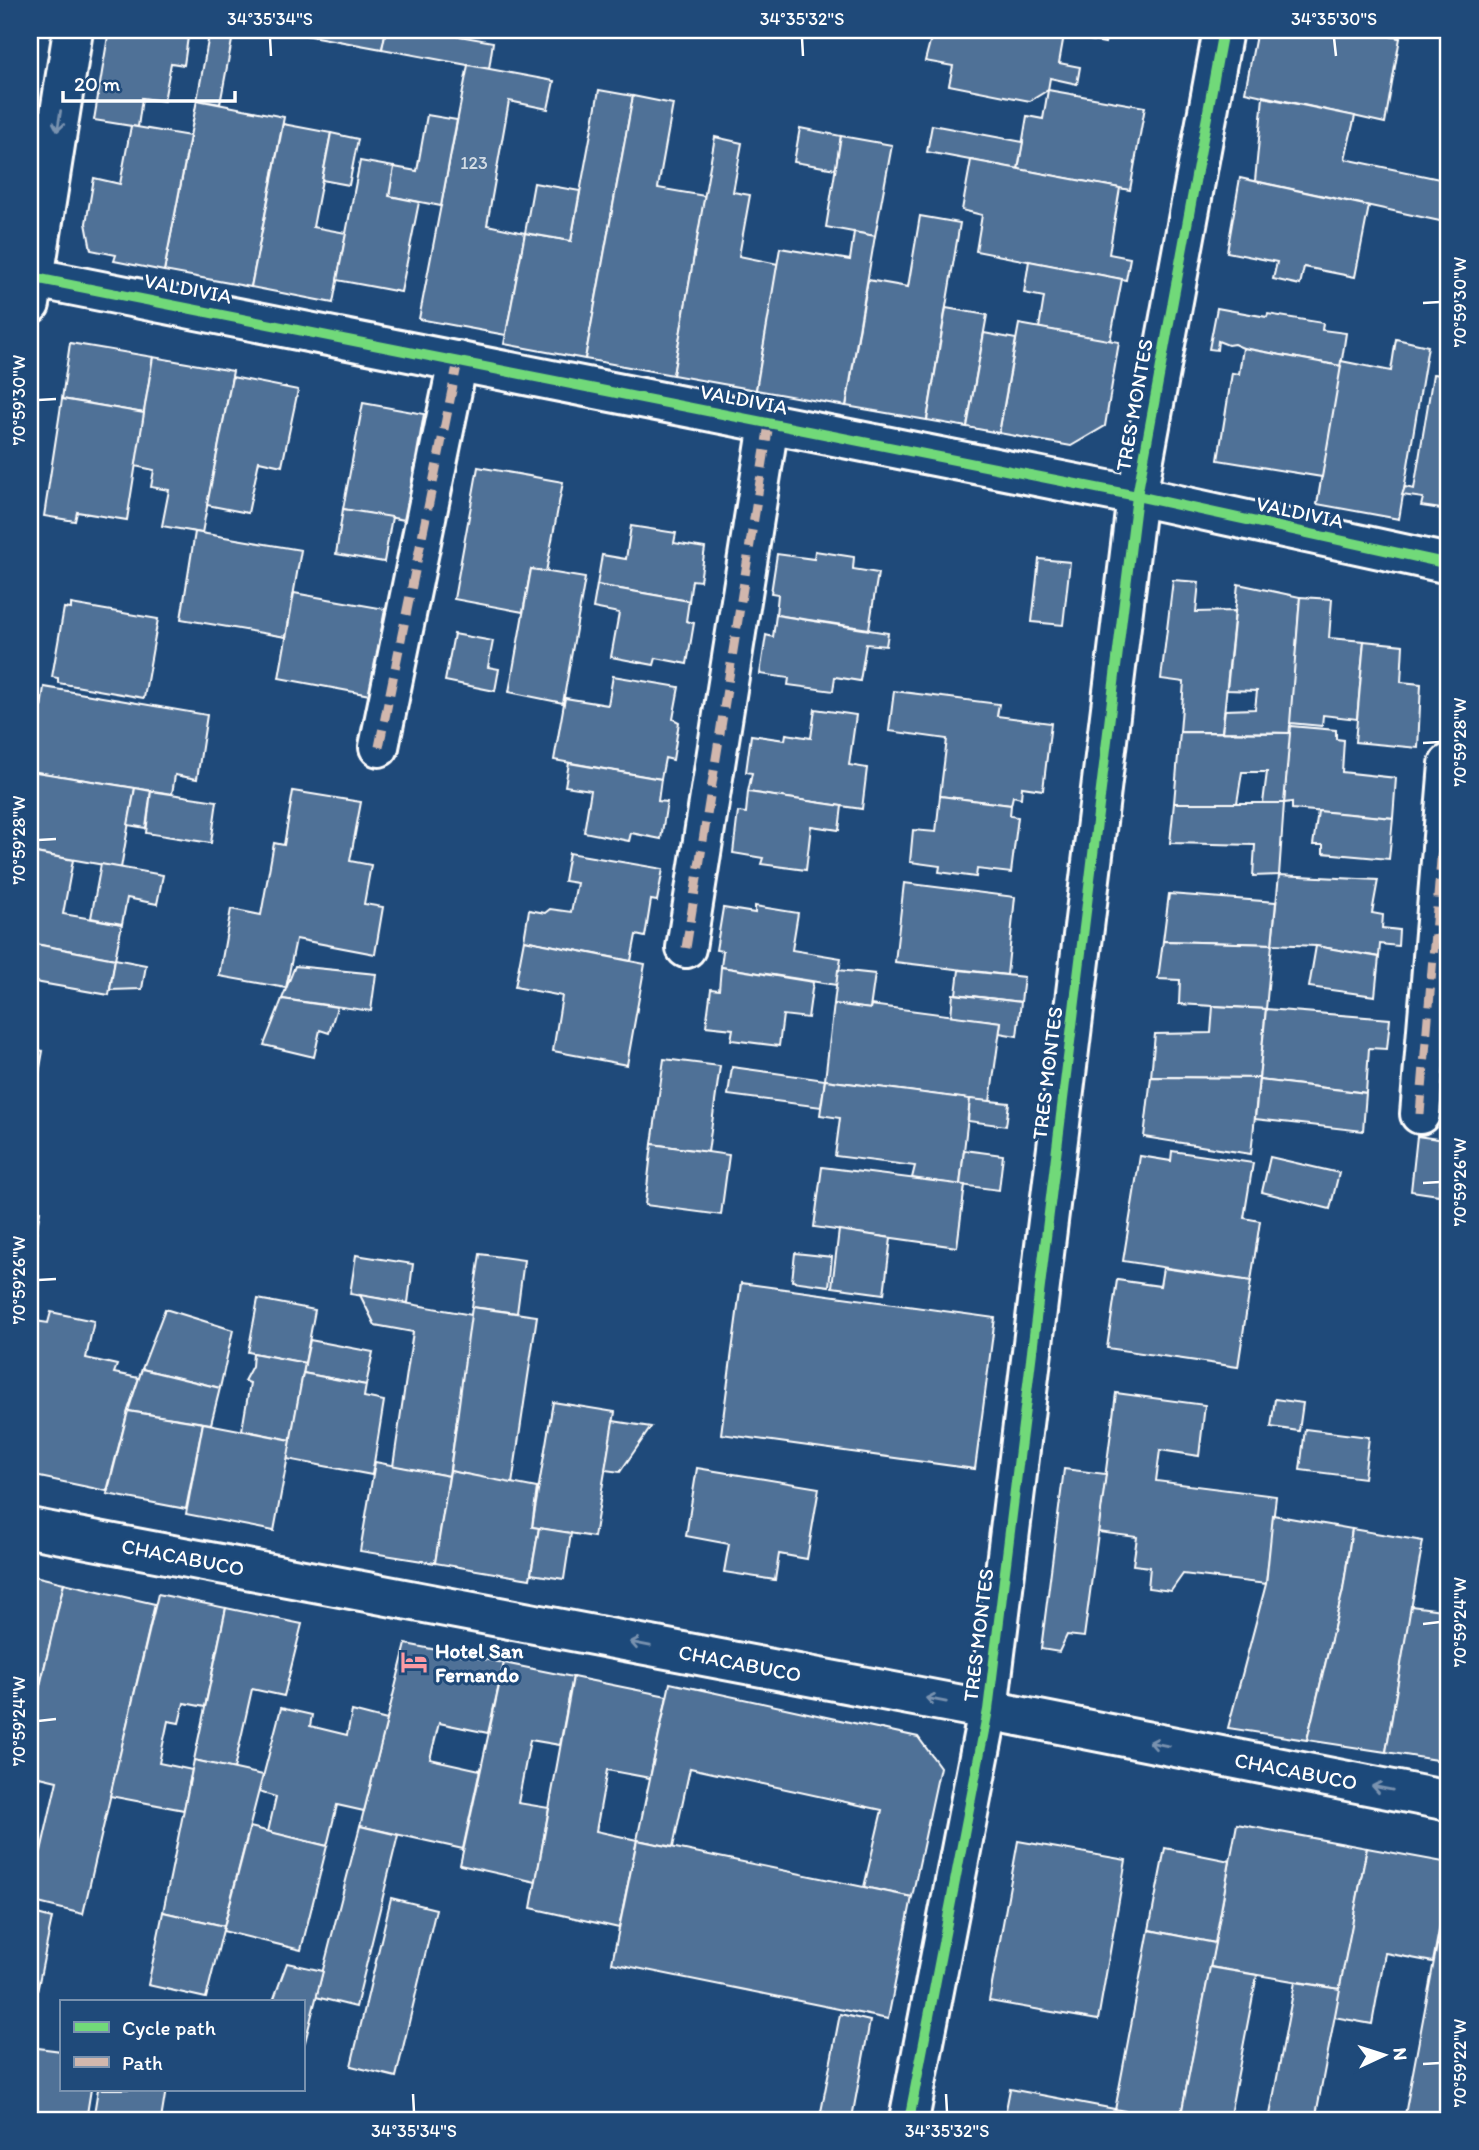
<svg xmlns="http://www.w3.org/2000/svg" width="1479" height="2150" font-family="Itim,sans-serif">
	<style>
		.building { fill: #507197; stroke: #fff; stroke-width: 2 }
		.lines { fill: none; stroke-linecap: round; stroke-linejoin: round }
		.minor-casing { stroke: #fff; stroke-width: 44 }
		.tertiary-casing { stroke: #fff; stroke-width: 44 }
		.secondary-casing { stroke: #fff; stroke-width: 44 }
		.minor { stroke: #1f4a7a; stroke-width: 38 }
		.tertiary { stroke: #1f4a7a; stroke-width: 38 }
		.secondary { stroke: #1f4a7a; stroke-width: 38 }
		.quiet { stroke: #d1b7ad; stroke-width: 9; stroke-dasharray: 18 9; stroke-linecap: butt }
		.cycleway-casing { stroke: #1f4a7a; stroke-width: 15 }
		.cycleway { stroke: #71d979; stroke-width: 10 }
		.oneway { stroke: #7992af }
		.ticks { fill: none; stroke: #fff; stroke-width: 2.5 }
		.labels { text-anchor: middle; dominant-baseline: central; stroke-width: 6; stroke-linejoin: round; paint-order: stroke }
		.number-label { font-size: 18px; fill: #d3dce5 }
		.street-label { font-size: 21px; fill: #fff; stroke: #1f4a7a }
		.poi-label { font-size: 21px; font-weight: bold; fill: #fff; stroke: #1f4a7a; text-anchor: start }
		.neatline { fill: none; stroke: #fff; stroke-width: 2.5 }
		.ticks-label { font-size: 18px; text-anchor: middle; fill: #fff }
	</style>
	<rect width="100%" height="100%" fill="#1f4a7a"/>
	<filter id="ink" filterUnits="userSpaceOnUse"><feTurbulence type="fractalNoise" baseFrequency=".0143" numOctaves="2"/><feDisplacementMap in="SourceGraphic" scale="14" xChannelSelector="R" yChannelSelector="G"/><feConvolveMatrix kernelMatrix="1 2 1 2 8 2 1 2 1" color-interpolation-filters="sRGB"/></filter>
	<g filter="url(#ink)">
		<!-- building -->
		<g class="building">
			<polygon points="109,30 189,30 184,65 171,63 164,101 142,98 138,127 94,120"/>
			<polygon points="210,30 234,30 220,104 197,100"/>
			<polygon points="278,30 386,30 382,49"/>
			<polygon points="386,30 426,30 493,42 489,69 382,49"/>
			<polygon points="933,30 1108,30 1105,43 1064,35 1059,63 1080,67 1077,84 1050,78 1048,90 1030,101 949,85 953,66 925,61"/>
			<polygon points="1257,30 1360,30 1400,38 1385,123 1245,92"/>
			<polygon points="1360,30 1401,30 1400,38"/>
			<polygon points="468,65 554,81 548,109 509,101 487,225 525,233 506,335 419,319"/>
			<polygon points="599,90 633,96 585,359 504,344 525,233 571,241"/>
			<polygon points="1048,90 1145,107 1130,190 1018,169 1027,116 1043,119"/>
			<polygon points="633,96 673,104 658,188 705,196 673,375 585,359"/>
			<polygon points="1263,97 1355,116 1345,159 1449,181 1449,223 1255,181"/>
			<polygon points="197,100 284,117 251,287 164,271"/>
			<polygon points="427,115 457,120 441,206 389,196 394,167 417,171"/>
			<polygon points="283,124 331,133 313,227 346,233 333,303 251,287"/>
			<polygon points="932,125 1023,142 1018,169 927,152"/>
			<polygon points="131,126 190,136 164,271 114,261 116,255 91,250 86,223 94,178 120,184"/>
			<polygon points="800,128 841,136 836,169 794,162"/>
			<polygon points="331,133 358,139 349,185 322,180"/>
			<polygon points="841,136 892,145 875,236 826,227"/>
			<polygon points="715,137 742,143 733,192 750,195 739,256 778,264 756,390 673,375"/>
			<polygon points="971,160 1120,188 1109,254 1130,258 1126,280 976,251 982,215 962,210"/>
			<polygon points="360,161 394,167 389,196 419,202 401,292 337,280"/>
			<polygon points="1240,178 1369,206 1355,277 1304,267 1300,285 1273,279 1277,262 1227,252"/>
			<polygon points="534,183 580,191 571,241 525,233"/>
			<polygon points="920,216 960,223 927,420 846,406 868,280 908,287"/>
			<polygon points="854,232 875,236 846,406 756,390 780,248 850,260"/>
			<polygon points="1029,261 1122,279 1110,341 1039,328 1044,297 1024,293"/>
			<polygon points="946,308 987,315 967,427 927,420"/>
			<polygon points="1217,308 1267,317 1268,314 1323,323 1322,330 1346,333 1341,366 1243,348 1234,344 1228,345 1218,341 1217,350 1209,349"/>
			<polygon points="1019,324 1119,342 1105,426 1071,446 999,433"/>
			<polygon points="984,333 1016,339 999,433 967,427"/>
			<polygon points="1396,339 1428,346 1399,519 1317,504 1341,361 1391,371"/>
			<polygon points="70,343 153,357 144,413 62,399"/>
			<polygon points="1243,348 1341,366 1322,477 1218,460 1232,373 1239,374"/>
			<polygon points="153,357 233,371 202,533 162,526 169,490 151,487 154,470 135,466"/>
			<polygon points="1433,374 1449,376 1448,510 1421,506 1423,498 1402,495 1405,487 1414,489"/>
			<polygon points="232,377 298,390 282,466 259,461 248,513 207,505"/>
			<polygon points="62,399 144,413 127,520 77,512 75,521 44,516"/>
			<polygon points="363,403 424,414 405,520 343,509"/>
			<polygon points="478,467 563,482 546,572 531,569 523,612 454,599"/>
			<polygon points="343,509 392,517 384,562 336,554"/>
			<polygon points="631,526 676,533 674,543 705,548 700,581 692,580 689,601 597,585 602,555 626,559"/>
			<polygon points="195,532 301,550 286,637 181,619"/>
			<polygon points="815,551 854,557 853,569 878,573 869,629 776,615 778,594 771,593 777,554 814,559"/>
			<polygon points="1039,559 1070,562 1063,625 1032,622"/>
			<polygon points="531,569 585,578 563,703 509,692"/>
			<polygon points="1173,580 1199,582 1196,612 1235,611 1222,732 1180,732 1184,682 1161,679"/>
			<polygon points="1238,584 1300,597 1290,733 1222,732 1225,710 1255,709 1257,691 1227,690"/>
			<polygon points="597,585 689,601 686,621 694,623 687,664 656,658 654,665 611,657 619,613 593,608"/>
			<polygon points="294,593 385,609 370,695 279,678"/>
			<polygon points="1300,597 1332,599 1329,638 1364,641 1357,719 1323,715 1322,726 1290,723"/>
			<polygon points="71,604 158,619 144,698 58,683 58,678 52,677 64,608 71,609"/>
			<polygon points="776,615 888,633 886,646 866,644 860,681 835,677 833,691 788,685 789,678 760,674 766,635 773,637"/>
			<polygon points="454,634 493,641 488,667 499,669 495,691 445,681"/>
			<polygon points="1364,641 1403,645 1401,682 1421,684 1418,748 1355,742"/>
			<polygon points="613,676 679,687 673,719 679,722 673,760 665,758 661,779 554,760 565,698 608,705"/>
			<polygon points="44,687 207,715 197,779 175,775 172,794 30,771 30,742 36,743"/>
			<polygon points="894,691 999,704 997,716 1051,723 1043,790 1022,787 1021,798 1013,796 1011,805 940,796 947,739 889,731"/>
			<polygon points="815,709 856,715 849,765 867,768 862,809 748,792 752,773 746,772 751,735 785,740 786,734 811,738"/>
			<polygon points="1290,726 1336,730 1336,739 1344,740 1342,772 1396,778 1393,818 1292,809 1292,802 1284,803"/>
			<polygon points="1180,732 1290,733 1284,803 1263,803 1267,772 1242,772 1237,803 1174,803"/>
			<polygon points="569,763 661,779 658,801 667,802 661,839 631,833 629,841 584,832 591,790 565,786"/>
			<polygon points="30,771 135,788 121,868 30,852"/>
			<polygon points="135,788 151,791 146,828 128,825"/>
			<polygon points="151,791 217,801 211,843 146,833"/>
			<polygon points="293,791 361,802 350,861 371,865 364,904 383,907 375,954 296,939 286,988 219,976 231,909 261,915 274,843 284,845"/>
			<polygon points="748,792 842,806 839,830 811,826 806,870 761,864 763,858 733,853 738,812 746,813"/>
			<polygon points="940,796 1011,805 1010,816 1018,817 1011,873 977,869 976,877 939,872 940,866 910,862 913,830 936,832"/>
			<polygon points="1174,803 1284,803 1279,875 1253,876 1255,845 1170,843"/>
			<polygon points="1318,811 1393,818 1389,859 1323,853 1323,845 1313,845"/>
			<polygon points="30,852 73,860 63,914 122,924 115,959 30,943"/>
			<polygon points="569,853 663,869 657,901 651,900 645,937 636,935 631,961 524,940 529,910 545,913 550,909 571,912 577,883 564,881"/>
			<polygon points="101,864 163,875 157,904 127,898 122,924 91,918"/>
			<polygon points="1279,875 1378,880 1372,913 1383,915 1382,928 1399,930 1398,946 1380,944 1379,957 1316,946 1272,944"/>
			<polygon points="904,883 1015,897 1007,975 895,962"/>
			<polygon points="1169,894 1276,902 1272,944 1163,941"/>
			<polygon points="755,906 798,913 792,950 841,958 837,985 721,967 723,951 716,950 723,908 755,913"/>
			<polygon points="524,940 645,964 627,1065 553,1051 562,996 515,987"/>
			<polygon points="1163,941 1272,944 1266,1009 1179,1004 1180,980 1158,979"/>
			<polygon points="30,943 115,959 109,995 35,982 30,1013"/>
			<polygon points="1316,946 1379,957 1375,996 1309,987"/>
			<polygon points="115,959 146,965 142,989 110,990"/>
			<polygon points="295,966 376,974 371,1011 282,999"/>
			<polygon points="721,967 813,982 808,1018 783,1015 779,1046 731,1040 733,1029 706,1026 711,989 719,990"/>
			<polygon points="838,970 875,974 870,1009 834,1004"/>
			<polygon points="959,970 1024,977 1021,1002 956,994"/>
			<polygon points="953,994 1021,1002 1017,1036 999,1033 1001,1022 951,1016"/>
			<polygon points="282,999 337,1007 329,1033 320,1030 314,1057 264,1045"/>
			<polygon points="834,1004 870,1009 871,1005 1001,1022 990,1102 825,1080"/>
			<polygon points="1213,1006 1266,1009 1259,1078 1151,1077 1155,1034 1211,1033"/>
			<polygon points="1266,1009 1390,1019 1387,1049 1369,1048 1366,1093 1259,1080"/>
			<polygon points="30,1048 43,1051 30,1123"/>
			<polygon points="664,1059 720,1066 708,1152 652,1144"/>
			<polygon points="732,1067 825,1080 821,1107 728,1095"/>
			<polygon points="1151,1077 1259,1078 1251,1154 1144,1137"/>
			<polygon points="825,1080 970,1099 960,1185 912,1178 915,1166 835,1156 840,1118 820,1115"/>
			<polygon points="1259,1080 1366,1093 1363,1131 1255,1119"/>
			<polygon points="970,1099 1009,1103 1006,1126 968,1121"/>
			<polygon points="1417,1136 1445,1140 1439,1195 1411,1191"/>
			<polygon points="652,1144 729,1155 721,1215 645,1205"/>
			<polygon points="964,1150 1003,1155 999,1190 960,1185"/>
			<polygon points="1172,1151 1253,1163 1244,1218 1260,1221 1251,1281 1123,1261 1140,1156 1171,1161"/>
			<polygon points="1270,1157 1339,1173 1330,1209 1262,1192"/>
			<polygon points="822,1167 965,1185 957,1247 814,1227"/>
			<polygon points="30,1209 40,1211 30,1267"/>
			<polygon points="839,1230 891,1238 884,1294 832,1287"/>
			<polygon points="795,1253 832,1257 829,1286 792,1281"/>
			<polygon points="480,1254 524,1260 517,1313 472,1307"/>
			<polygon points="356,1255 413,1264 408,1303 350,1294"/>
			<polygon points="1163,1268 1251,1281 1238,1367 1107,1348 1117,1280 1160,1286"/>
			<polygon points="741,1283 995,1318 975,1469 721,1434"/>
			<polygon points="360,1295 472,1315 449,1476 393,1466 413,1332 375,1325"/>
			<polygon points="258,1299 315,1310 305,1363 248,1352"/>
			<polygon points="472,1307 537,1316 512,1484 450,1471"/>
			<polygon points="165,1309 233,1330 220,1388 142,1369"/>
			<polygon points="51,1312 94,1321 86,1358 117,1365 114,1373 139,1378 128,1411 107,1491 30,1475 30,1346 35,1321 48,1323"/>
			<polygon points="310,1340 373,1352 366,1385 303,1373"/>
			<polygon points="253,1353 305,1363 291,1440 242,1430 250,1383 244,1381 252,1366"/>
			<polygon points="142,1369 220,1388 211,1424 128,1411"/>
			<polygon points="303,1373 366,1385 364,1397 384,1401 372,1475 287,1459"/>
			<polygon points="1116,1393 1205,1405 1199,1456 1160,1450 1156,1481 1276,1496 1266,1584 1183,1574 1171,1591 1148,1588 1150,1567 1133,1565 1137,1537 1098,1532"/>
			<polygon points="1275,1399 1303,1403 1299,1431 1271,1427"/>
			<polygon points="553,1402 615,1412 594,1537 532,1527"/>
			<polygon points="128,1411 203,1423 186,1509 107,1494"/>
			<polygon points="613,1421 651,1427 620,1472 605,1470"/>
			<polygon points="203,1423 291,1440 274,1531 186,1514"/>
			<polygon points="1305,1429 1369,1437 1364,1478 1300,1470"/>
			<polygon points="375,1462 449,1476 435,1563 360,1551"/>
			<polygon points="697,1468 819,1488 807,1559 779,1554 775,1580 724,1572 729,1544 686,1536"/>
			<polygon points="1064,1469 1106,1474 1084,1637 1067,1635 1059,1652 1041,1649"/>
			<polygon points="450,1471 537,1488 532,1527 539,1528 530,1579 435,1563"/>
			<polygon points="1273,1515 1352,1529 1343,1590 1307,1740 1228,1728 1266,1584"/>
			<polygon points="539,1528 571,1533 564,1579 531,1574"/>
			<polygon points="1352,1529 1423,1541 1386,1752 1307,1740 1343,1590"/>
			<polygon points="30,1575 64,1583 30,1729"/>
			<polygon points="64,1583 155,1604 83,1914 30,1901 30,1849 41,1851 57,1781 40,1777 36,1793 30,1791 30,1729"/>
			<polygon points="158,1594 226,1608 205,1707 184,1703 179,1723 168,1721 159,1763 192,1770 184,1810 110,1796"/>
			<polygon points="1411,1606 1449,1611 1449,1762 1386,1752"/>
			<polygon points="226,1608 302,1624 284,1696 252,1689 234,1769 194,1760"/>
			<polygon points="406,1644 504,1663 488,1733 439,1723 430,1759 480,1770 463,1849 360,1826"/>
			<polygon points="504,1663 573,1677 560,1745 530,1740 518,1803 549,1808 536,1882 460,1865"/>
			<polygon points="573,1677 667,1696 650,1778 607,1770 596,1831 637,1840 619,1928 531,1908"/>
			<polygon points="670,1683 918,1737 940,1767 912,1897 864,1887 882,1810 690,1768 673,1847 637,1840"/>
			<polygon points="281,1708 312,1715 310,1726 347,1735 352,1711 387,1720 364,1811 337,1805 327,1846 268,1832 276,1797 259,1792"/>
			<polygon points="194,1760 263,1775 224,1926 163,1912"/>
			<polygon points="1237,1824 1367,1848 1340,1989 1210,1967"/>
			<polygon points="360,1826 398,1835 356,2007 316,1997"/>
			<polygon points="250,1827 327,1846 301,1950 223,1931"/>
			<polygon points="637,1840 912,1897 888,2019 612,1963"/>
			<polygon points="1018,1841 1126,1860 1098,2020 989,2001"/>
			<polygon points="1165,1848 1230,1861 1215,1943 1149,1930"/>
			<polygon points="1367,1848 1449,1863 1449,1878 1433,1962 1385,1953 1372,2024 1334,2017"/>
			<polygon points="1449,1878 1449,1947 1437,1945"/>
			<polygon points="391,1898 436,1909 396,2077 351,2066"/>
			<polygon points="30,1912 52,1918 32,2017 30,2017"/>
			<polygon points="163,1912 224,1926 206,1998 148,1985"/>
			<polygon points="1149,1930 1215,1943 1180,2120 1115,2110"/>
			<polygon points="1437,1945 1449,1947 1449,2085 1446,2085 1439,2120 1404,2120"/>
			<polygon points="287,1963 323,1971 305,2042 303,2041 303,2001 273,2001"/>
			<polygon points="1210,1967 1257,1975 1229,2120 1180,2120"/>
			<polygon points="1295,1982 1340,1989 1315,2120 1269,2120"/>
			<polygon points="840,2014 870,2021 852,2118 821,2112"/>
			<polygon points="30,2047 61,2051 61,2089 91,2089 86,2120 30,2112"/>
			<polygon points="98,2089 166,2089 161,2120 93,2120"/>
			<polygon points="1010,2089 1172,2120 1004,2120"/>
		</g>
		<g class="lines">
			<!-- minor casing -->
			<g class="minor-casing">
				<g id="minor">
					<polyline points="30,277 1137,496 1449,564"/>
					<polyline points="379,747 458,361"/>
					<polyline points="686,948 769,424"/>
					<polyline points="1420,1114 1449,764"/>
					<polyline points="30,1528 988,1710 1449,1801"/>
				</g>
			</g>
			<!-- tertiary casing -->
			<g class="tertiary-casing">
				<polyline id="tertiary" points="909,2120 988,1710 1137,496 1223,30"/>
			</g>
			<!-- secondary casing -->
			<g class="secondary-casing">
				<polyline id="secondary" points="30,304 73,30"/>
			</g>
			<!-- minor -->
			<use href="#minor" class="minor"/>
			<!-- tertiary -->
			<use href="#tertiary" class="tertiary"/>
			<!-- secondary -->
			<use href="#secondary" class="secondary"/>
			<!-- quiet -->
			<g class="quiet">
				<polyline points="379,747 458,361"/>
				<polyline points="686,948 769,424"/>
				<polyline points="1420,1114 1449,764"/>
			</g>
			<!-- cycleway casing -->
			<g class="cycleway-casing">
				<g id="cycleway">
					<polyline points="30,277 1137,496 1449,564"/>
					<polyline points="909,2120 988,1710 1137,496 1223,30"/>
				</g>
			</g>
			<!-- cycleway -->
			<use href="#cycleway" class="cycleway"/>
		</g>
		<!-- one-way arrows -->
		<defs><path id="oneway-shaft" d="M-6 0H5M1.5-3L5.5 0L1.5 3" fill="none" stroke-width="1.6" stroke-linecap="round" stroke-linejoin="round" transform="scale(1.75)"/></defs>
		<g class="oneway">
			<use href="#oneway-shaft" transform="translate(59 121) rotate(99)"/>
			<use href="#oneway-shaft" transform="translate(640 1644) rotate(-169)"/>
			<use href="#oneway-shaft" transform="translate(936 1700) rotate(-169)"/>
			<use href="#oneway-shaft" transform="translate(1159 1744) rotate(-169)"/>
			<use href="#oneway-shaft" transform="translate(1382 1788) rotate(-169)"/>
		</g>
	</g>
	<!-- ticks -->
	<path class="ticks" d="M 270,38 L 271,56M 802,38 L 803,56M 1334,38 L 1336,56M 1423,303 L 1440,302M 38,400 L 56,399M 1423,743 L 1440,742M 38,840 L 56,839M 1423,1183 L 1440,1182M 38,1280 L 56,1279M 1423,1624 L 1440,1622M 38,1721 L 56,1719M 1423,2064 L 1440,2063M 413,2094 L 414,2112M 946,2094 L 947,2112"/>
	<!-- icons -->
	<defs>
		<g id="hotel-bare" transform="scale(2.1)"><path d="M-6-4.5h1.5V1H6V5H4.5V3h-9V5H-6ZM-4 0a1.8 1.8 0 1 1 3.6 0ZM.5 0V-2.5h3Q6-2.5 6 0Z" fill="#ff9aa2" stroke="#1f4a7a" stroke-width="2.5" paint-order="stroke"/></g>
	</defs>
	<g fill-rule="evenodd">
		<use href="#hotel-bare" x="414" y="1662"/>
	</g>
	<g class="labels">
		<!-- number labels -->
		<g class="number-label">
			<text x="474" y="163">123</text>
		</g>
		<!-- street labels -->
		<g class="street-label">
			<text transform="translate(188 288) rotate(11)">VALDIVIA</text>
			<text transform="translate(744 399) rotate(11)">VALDIVIA</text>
			<text transform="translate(1134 405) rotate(-80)">TRES MONTES</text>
			<text transform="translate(1300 512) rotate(12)">VALDIVIA</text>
			<text transform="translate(1047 1073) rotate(-83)">TRES MONTES</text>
			<text transform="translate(183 1557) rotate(11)">CHACABUCO</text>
			<text transform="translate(978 1635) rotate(-83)">TRES MONTES</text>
			<text transform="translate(740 1663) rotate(11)">CHACABUCO</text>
			<text transform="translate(1296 1771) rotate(11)">CHACABUCO</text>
		</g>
		<!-- poi labels -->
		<g class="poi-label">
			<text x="435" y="1650">Hotel San<tspan x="435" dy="24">Fernando</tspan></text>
		</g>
	</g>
	<!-- margin -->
	<rect width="1479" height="2150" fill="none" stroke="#1f4a7a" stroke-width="77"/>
	<!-- legend -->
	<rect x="60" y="2000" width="245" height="91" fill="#1f4a7a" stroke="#7992af" stroke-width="2"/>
	<rect x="74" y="2022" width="35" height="10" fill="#71d979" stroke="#7992af" stroke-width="2"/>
	<text x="122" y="2035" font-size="21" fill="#ffffff">Cycle path</text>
	<rect x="74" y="2057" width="35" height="10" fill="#d1b7ad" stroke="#7992af" stroke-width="2"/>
	<text x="122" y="2070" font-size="21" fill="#ffffff">Path</text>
	<!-- north arrow -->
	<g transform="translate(1384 2055) rotate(86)" stroke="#1f4a7a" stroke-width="5" paint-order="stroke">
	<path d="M0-5L12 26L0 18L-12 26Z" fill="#ffffff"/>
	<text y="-10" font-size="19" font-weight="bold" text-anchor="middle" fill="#ffffff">N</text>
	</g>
	<!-- scale -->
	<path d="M63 91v10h172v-10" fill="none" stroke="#ffffff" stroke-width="3.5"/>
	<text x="74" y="91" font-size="21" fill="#ffffff" stroke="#1f4a7a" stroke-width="5" paint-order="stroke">20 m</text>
	<rect x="38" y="38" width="1402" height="2074" class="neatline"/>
	<g class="ticks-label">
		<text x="270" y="25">34°35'34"S</text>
		<text x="802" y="25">34°35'32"S</text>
		<text x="1334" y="25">34°35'30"S</text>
		<text transform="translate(1460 302) rotate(-90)" y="6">70°59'30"W</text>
		<text transform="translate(19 400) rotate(-90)" y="6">70°59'30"W</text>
		<text transform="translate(1460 742) rotate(-90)" y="6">70°59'28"W</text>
		<text transform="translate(19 840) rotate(-90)" y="6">70°59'28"W</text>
		<text transform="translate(1460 1182) rotate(-90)" y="6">70°59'26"W</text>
		<text transform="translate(19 1280) rotate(-90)" y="6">70°59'26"W</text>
		<text transform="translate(1460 1622) rotate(-90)" y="6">70°59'24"W</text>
		<text transform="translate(19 1721) rotate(-90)" y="6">70°59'24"W</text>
		<text transform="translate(1460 2063) rotate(-90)" y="6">70°59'22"W</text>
		<text x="414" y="2137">34°35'34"S</text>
		<text x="947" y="2137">34°35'32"S</text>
	</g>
</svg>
